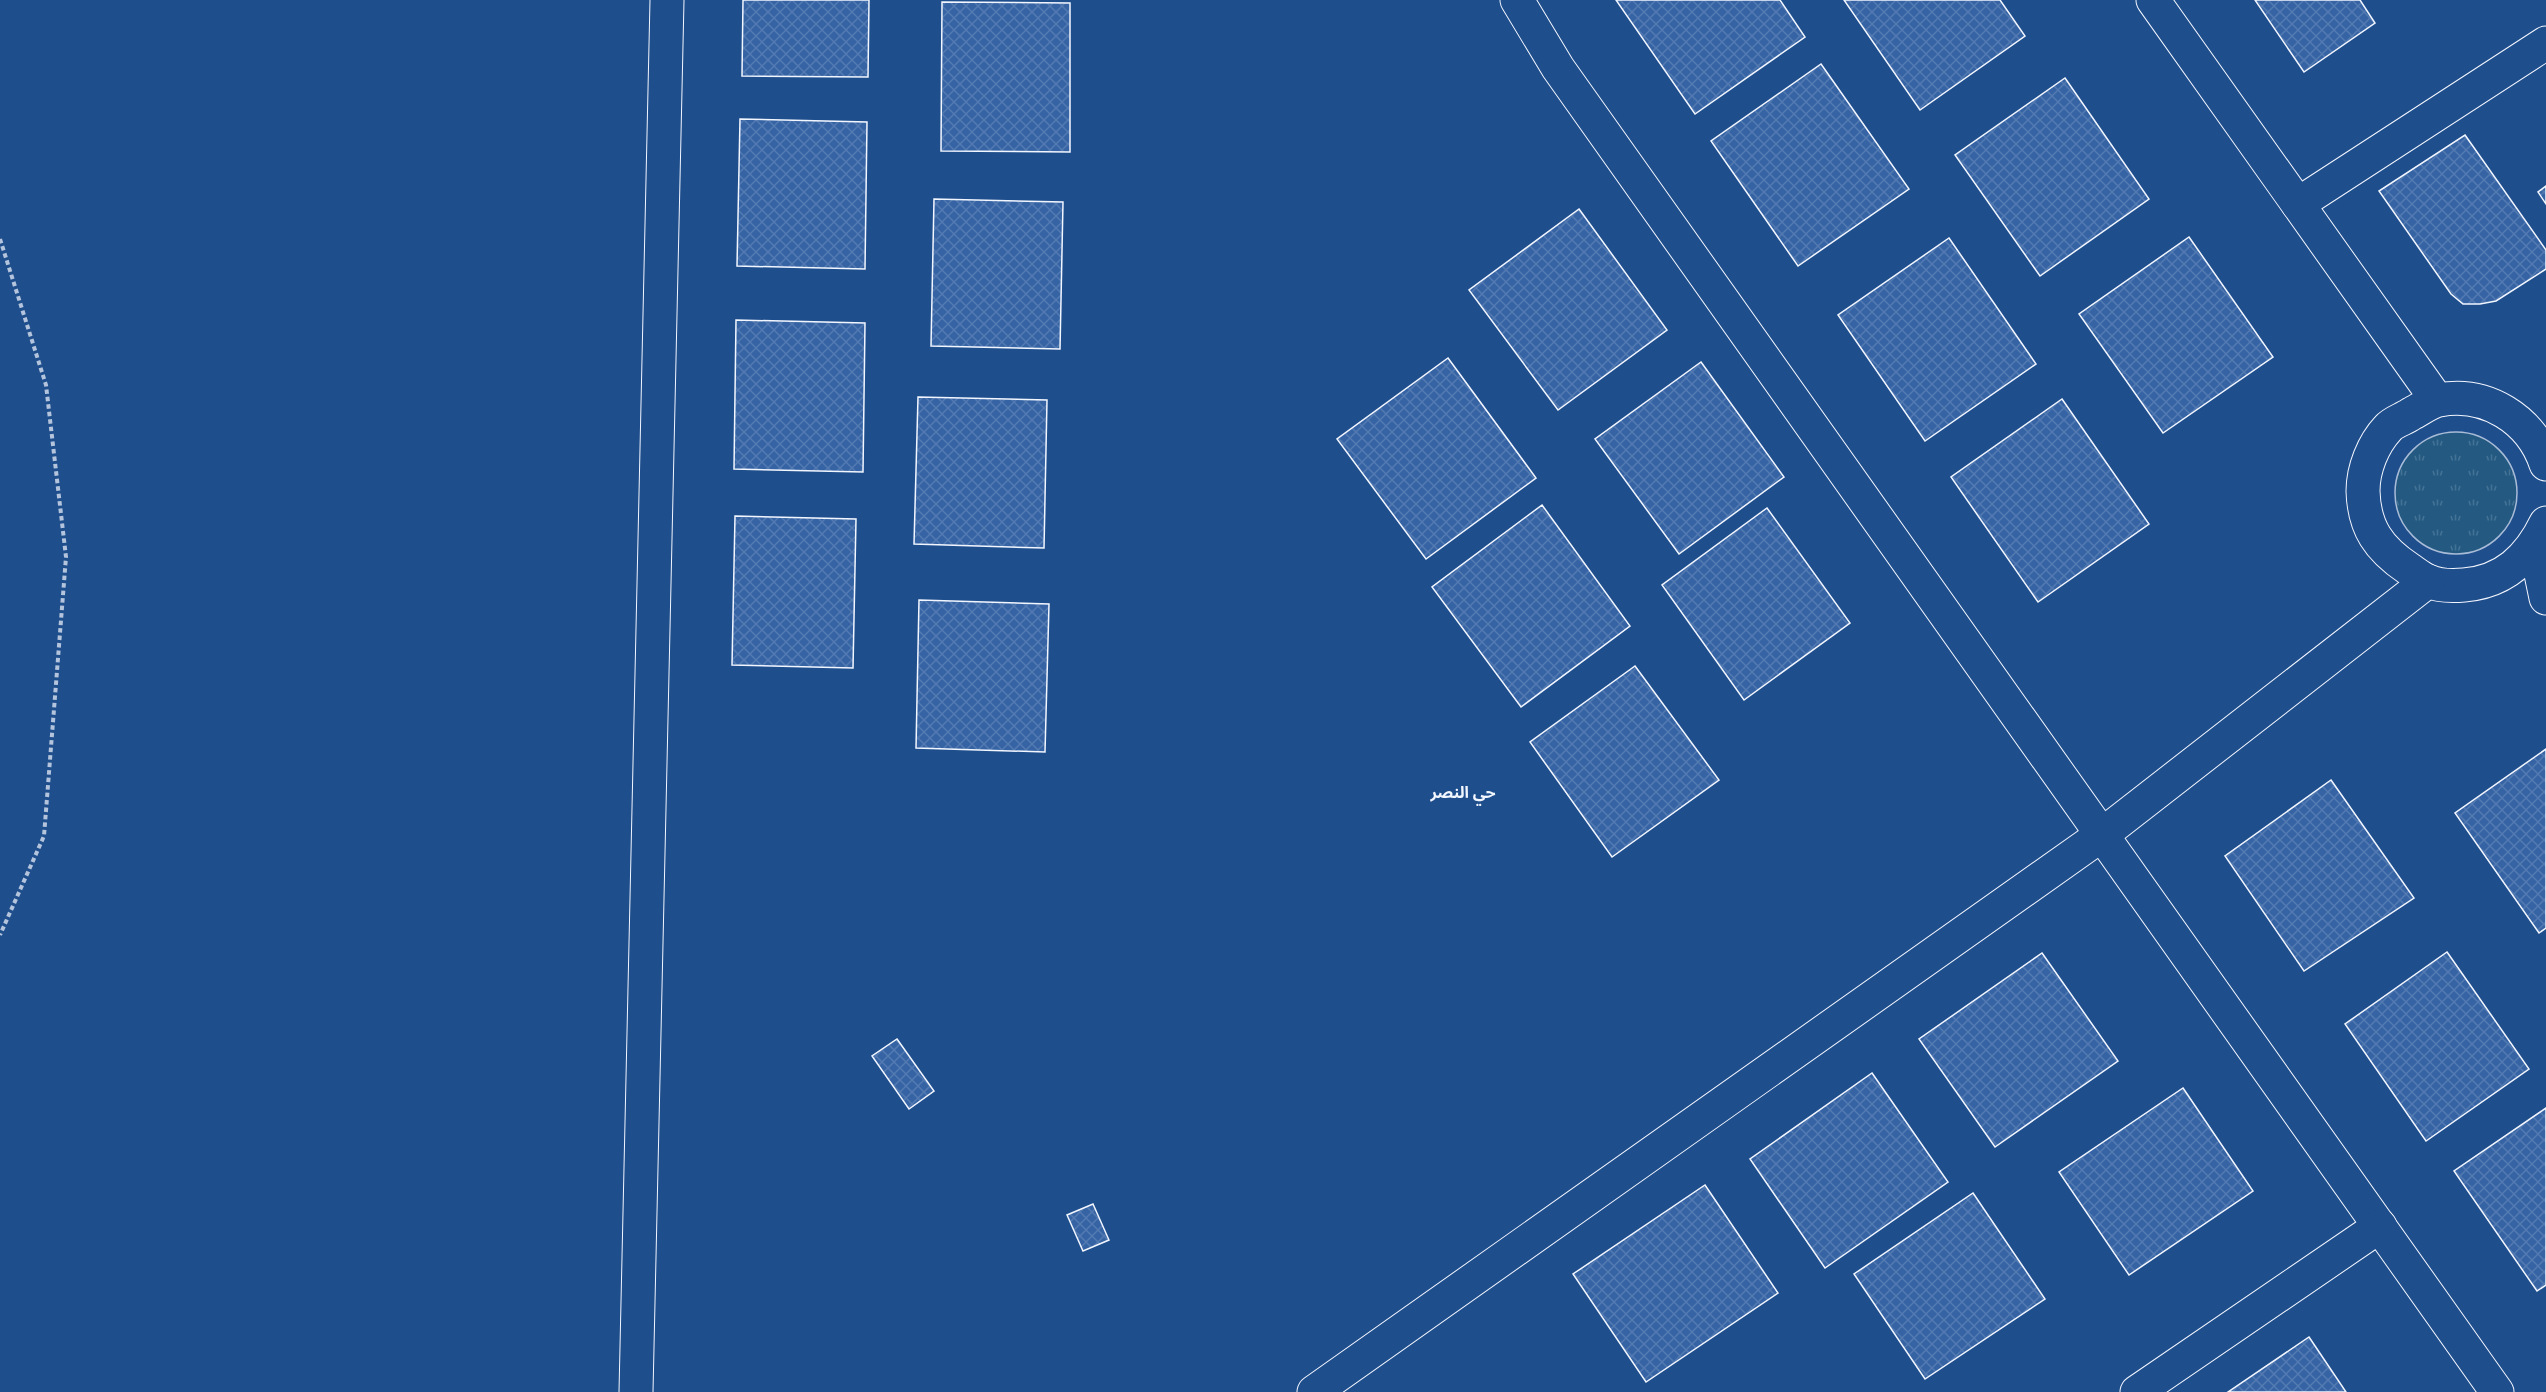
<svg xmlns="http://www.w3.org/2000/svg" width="2546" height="1392" font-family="Ubuntu,'Noto Sans Arabic',sans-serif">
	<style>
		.grass { fill: url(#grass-tufts); stroke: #a8bbd7; stroke-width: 1.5 }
		.building { fill: url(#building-cross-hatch); stroke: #f2f6ff; stroke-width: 1.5 }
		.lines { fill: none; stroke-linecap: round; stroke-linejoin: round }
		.minor-casing { stroke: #f2f6ff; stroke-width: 35 }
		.path { stroke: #b3c4dc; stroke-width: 4; stroke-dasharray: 4.5 3; stroke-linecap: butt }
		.minor { stroke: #1f4e8c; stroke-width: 33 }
		.labels { text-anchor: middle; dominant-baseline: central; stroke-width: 4.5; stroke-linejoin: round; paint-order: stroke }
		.neighbourhood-label { font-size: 16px; font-weight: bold; fill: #f2f6ff; stroke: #1f4e8c }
	</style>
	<defs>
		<pattern id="grass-tufts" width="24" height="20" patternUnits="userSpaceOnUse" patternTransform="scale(1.5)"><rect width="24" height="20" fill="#245a82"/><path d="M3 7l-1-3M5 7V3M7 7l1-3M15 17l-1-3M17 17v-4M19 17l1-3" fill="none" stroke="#447295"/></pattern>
		<pattern id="building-cross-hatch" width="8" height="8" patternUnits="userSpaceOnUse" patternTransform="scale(1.5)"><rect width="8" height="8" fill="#3563a3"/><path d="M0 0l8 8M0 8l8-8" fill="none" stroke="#537ab1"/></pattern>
	</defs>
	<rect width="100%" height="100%" fill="#1f4e8c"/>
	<!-- grass -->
	<circle class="grass" cx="2456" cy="493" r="61"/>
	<!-- building -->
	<g class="building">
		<polygon points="743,0 869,0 868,77 742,76"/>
		<polygon points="1616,0 1780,0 1805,37 1695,114"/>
		<polygon points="1844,0 2000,0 2025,36 1920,110"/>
		<polygon points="2255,0 2360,0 2375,23 2304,72"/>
		<polygon points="942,2 1070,3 1070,152 941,151"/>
		<polygon points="1821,64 1909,189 1798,266 1711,141"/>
		<polygon points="2065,78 2149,199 2040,276 1955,155"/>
		<polygon points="740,119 867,122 865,269 737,266"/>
		<polygon points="2465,135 2546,250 2546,269 2496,301 2480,304 2463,304 2451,294 2379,191"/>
		<polygon points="2546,186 2546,204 2538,192"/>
		<polygon points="934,199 1063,202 1060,349 931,346"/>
		<polygon points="1579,209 1667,330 1558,410 1469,290"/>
		<polygon points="2189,237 2273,357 2163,433 2079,314"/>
		<polygon points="1949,238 2036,364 1925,441 1838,315"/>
		<polygon points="736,320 865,323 863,472 734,469"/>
		<polygon points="1448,358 1536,478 1426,559 1337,439"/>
		<polygon points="1701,362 1784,477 1679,554 1595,439"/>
		<polygon points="918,397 1047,400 1044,548 914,544"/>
		<polygon points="2062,399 2149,524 2038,602 1951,477"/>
		<polygon points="1542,505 1630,626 1521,707 1432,587"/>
		<polygon points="1767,508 1850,623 1744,700 1662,585"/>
		<polygon points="735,516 856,519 853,668 732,665"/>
		<polygon points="919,600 1049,604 1045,752 916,748"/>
		<polygon points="1635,666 1719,780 1612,857 1530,742"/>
		<polygon points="2546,749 2546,928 2539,933 2455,813"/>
		<polygon points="2331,780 2414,898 2304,971 2225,856"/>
		<polygon points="2447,952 2529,1069 2426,1141 2345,1024"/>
		<polygon points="2042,953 2118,1061 1995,1147 1919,1039"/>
		<polygon points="897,1039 934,1091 909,1109 872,1056"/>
		<polygon points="1872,1073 1948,1182 1825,1268 1750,1159"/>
		<polygon points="2183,1088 2253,1191 2129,1275 2059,1172"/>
		<polygon points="2546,1108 2546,1285 2537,1291 2454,1171"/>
		<polygon points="1705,1185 1778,1293 1646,1382 1573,1274"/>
		<polygon points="1973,1193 2045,1299 1925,1379 1854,1274"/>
		<polygon points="1093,1204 1109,1240 1083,1251 1067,1215"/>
		<polygon points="2309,1337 2346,1392 2228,1392"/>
	</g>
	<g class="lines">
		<!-- minor casing -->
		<g class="minor-casing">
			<g id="minor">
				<polyline points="1517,0 1558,68 2497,1392"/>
				<polyline points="2153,0 2437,400"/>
				<polyline points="2298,204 2546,43"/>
				<path d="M 2546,464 C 2531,419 2486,391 2439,400 C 2430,402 2419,410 2411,414 C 2404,419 2393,422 2388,428 C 2373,444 2363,469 2363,491 C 2364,528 2379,549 2409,569 C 2415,573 2421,578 2428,581 C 2439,586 2453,586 2464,585 C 2504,582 2529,558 2546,523"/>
				<polyline points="2535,545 2546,598"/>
				<polyline points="636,1392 667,0"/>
				<polyline points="1314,1392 2103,834 2428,581"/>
				<polyline points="2137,1392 2380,1226"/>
			</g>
		</g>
		<!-- path -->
		<polyline class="path" points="0,239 46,385 66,557 44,836 0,935"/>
		<!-- minor -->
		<use href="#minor" class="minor"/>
	</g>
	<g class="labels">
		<!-- neighbourhood labels -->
		<g class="neighbourhood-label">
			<text x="1463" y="792">حي النصر</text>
		</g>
	</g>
</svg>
